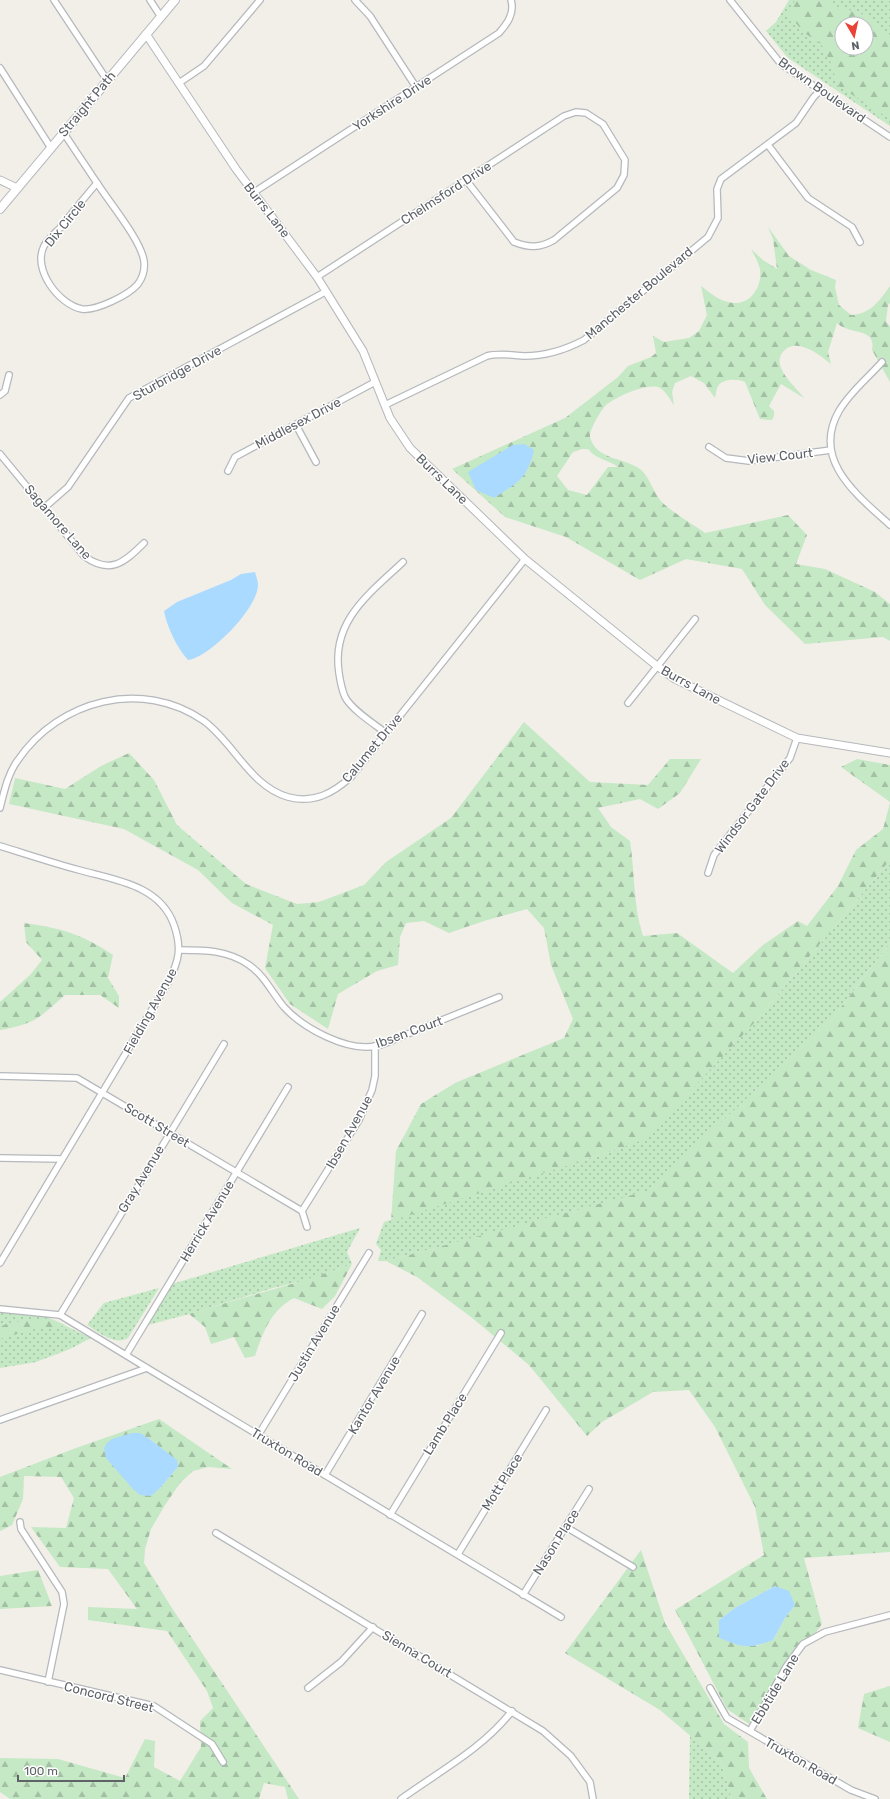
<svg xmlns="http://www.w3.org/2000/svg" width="890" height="1799" font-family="Rubik,sans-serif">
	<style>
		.grass { fill: url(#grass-dots); fill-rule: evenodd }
		.forest { fill: url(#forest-firs); fill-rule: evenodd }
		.water { fill: #aadaff }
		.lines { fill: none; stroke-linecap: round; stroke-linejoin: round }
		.minor-casing { stroke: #b5b8bc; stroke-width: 8 }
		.tertiary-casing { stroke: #b5b8bc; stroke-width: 9 }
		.secondary-casing { stroke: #b6babf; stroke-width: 10 }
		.minor { stroke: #fff; stroke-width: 5.5 }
		.tertiary { stroke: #fff; stroke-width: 7 }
		.secondary { stroke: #fff; stroke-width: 8 }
		.labels { text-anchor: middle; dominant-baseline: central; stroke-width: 3; stroke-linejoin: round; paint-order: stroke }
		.street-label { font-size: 13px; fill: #5f6368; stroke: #fff }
	</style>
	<defs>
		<pattern id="grass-dots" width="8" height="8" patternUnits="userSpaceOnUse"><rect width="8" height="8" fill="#c5e8c5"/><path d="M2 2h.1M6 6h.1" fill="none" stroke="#a3c0a4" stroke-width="1.8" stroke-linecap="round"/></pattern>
		<pattern id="forest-firs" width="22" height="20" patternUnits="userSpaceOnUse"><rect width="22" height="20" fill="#c5e8c5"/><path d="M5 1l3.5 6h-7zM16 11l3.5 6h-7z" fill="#a3c0a4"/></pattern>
	</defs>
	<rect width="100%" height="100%" fill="#f1efe8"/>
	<!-- grass -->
	<g class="grass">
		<path d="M 789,0 L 890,0 L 890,126 L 788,58 L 766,31 L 776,22 ZM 842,24 L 866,24 L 866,48 L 842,48 Z"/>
		<polygon points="890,860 890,943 832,1019 647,1192 386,1261 378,1261 381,1250 376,1244 384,1222 613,1151 755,1022"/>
		<polygon points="360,1228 347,1252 352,1264 310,1279 273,1288 189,1314 148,1325 172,1284"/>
		<path d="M 159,1288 L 128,1338 C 114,1346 99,1332 87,1325 L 104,1303 Z"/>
		<polygon points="0,1311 47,1317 91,1338 70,1349 36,1362 0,1368"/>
		<polygon points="690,1735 721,1762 732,1799 689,1799"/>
	</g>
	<!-- forest -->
	<g class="forest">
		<path d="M 795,0 L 828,0 C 841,13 853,7 867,17 C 875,22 881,33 890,37 L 890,119 L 837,85 L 832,65 L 821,44 L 803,32 L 788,13 ZM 842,24 L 866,24 L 866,48 L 842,48 Z"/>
		<path d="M 768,227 L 789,256 L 811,270 L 836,280 L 835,287 L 839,305 L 851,315 C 871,314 879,301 890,286 L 890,303 L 888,305 L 886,321 L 890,327 L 890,382 L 872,350 C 876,331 857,333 845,328 C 842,327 839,325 837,323 L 828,352 L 831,364 C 820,355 795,335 782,353 C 779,357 779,363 781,368 C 785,378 797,389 804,398 L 781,384 L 769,406 L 774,411 L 774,416 L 772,420 L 760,419 L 745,382 C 738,379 723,378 718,386 C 716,389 716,394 715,398 L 704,383 L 691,376 L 675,383 L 672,392 L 674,405 C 670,400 666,391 660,388 C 648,382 616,397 606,405 C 601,410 589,430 590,437 C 596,460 625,458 640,469 C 649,476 653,491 660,500 C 668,510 693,524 705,533 L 788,515 L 807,535 L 796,564 L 825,569 L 875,592 L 890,604 L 890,641 L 883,637 L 805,644 L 765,605 L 742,569 L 686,559 L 640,580 L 566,537 L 505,517 L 452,469 L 565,418 L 618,377 L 628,366 L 651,357 L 656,353 L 653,336 L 664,342 L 689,338 L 699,331 L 707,315 L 701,286 C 709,292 718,300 728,302 C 748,308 763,288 760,269 C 758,261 754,255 751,249 L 763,260 L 777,269 L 773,239 ZM 582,449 L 588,449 C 598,461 608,459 618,467 L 608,467 L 587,495 L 568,490 L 557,476 L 573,452 Z"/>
		<path d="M 524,722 L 590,782 L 648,785 L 670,759 L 701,759 L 680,793 L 658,809 L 640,799 L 598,808 L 611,827 L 630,841 C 635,873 633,906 643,936 L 677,933 L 733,973 L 763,945 L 798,921 L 807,926 L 838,886 L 856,850 L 883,829 L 890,803 L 890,860 L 755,1022 L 645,1139 L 613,1151 L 391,1221 L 396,1151 L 421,1104 L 455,1083 L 564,1038 L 573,1019 L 551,965 L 544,928 L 527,909 L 484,921 L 449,933 L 424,921 L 406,923 L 400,937 L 398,965 L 377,971 L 338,994 L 328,1029 L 290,1004 L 265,968 L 273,925 L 232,903 L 198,870 L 124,829 L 9,804 L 15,778 L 65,789 L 101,766 L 129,753 L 154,780 L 177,825 L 246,884 L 297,904 L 319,902 L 364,885 L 386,862 L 451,818 Z"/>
		<polygon points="857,759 890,765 890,802 841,767"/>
		<path d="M 24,923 C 61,928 82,934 113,955 L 108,978 L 119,996 L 119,1008 L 100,995 L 65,995 C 39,1018 35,1024 0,1030 L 0,1002 L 30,975 L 42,960 L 26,942 Z"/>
		<path d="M 890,943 L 890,1552 L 804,1558 L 822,1624 L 749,1724 L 727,1709 L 675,1610 L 764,1555 L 755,1507 L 715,1427 L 689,1390 L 653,1392 L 602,1422 L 587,1436 L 529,1365 L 471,1317 L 417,1277 L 386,1261 L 647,1191 L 832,1019 ZM 775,1586 L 795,1605 L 785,1618 L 773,1640 L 756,1646 L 719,1620 L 735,1608 Z"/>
		<path d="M 352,1264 L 335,1296 L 322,1309 L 294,1298 C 271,1310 263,1332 255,1356 L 245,1358 L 234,1337 L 211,1344 L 205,1327 L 189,1314 C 243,1297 298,1284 352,1264 Z"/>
		<polygon points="35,1319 54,1320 65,1325 60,1327 41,1327 0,1339 0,1327 8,1323"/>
		<path d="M 159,1419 L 232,1469 L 208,1467 L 193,1471 L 180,1483 L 165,1505 L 151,1529 L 145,1549 L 144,1563 L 170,1605 L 299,1799 L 288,1799 L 285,1787 L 264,1783 L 259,1799 L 10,1799 L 0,1792 L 0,1758 L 58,1759 L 125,1778 L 145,1739 L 155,1741 L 154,1767 L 180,1781 L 201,1747 L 200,1721 L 213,1708 L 207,1691 L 167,1631 L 88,1620 L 88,1607 L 137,1609 L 108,1569 L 60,1567 L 31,1527 L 66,1528 L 74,1498 L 61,1477 L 24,1476 L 23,1499 L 12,1525 L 0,1531 L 0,1477 L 76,1448 ZM 148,1438 L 166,1452 L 178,1467 L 160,1488 L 132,1488 L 122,1475 Z"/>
		<polygon points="641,1550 665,1623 724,1724 748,1742 749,1768 767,1799 732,1799 721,1762 660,1710 565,1653"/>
		<polygon points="38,1570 52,1606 0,1609 0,1576"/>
		<polygon points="890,1686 890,1742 858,1728 864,1694"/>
	</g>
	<!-- water -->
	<g class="water">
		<path d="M 524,444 L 534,450 C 527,480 518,482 494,498 L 476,490 L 468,472 L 513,445 Z"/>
		<path d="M 255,572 C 256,576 258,581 258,585 C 258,608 210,657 188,660 C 177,648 167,627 164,611 L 177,602 L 231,580 L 241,574 Z"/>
		<polygon points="132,1433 140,1433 148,1438 177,1460 178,1467 160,1488 151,1496 140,1495 132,1488 106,1458 104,1448 107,1443 112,1439"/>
		<path d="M 775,1586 L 789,1591 L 795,1605 L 785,1618 L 773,1640 C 747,1650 743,1647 719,1638 L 719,1620 L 735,1608 Z"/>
	</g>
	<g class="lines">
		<!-- minor casing -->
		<g class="minor-casing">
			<g id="minor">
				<polyline points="54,0 107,80"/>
				<polyline points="150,0 161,17"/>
				<polyline points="355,0 370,16 416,87"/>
				<polyline points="730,0 781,64 890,137"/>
				<polyline points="0,68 51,148"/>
				<polyline points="179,83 204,66 260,0"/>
				<polyline points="63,132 97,183"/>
				<polyline points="768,145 808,198 852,227 860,242"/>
				<path d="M 97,183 C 109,202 141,240 144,261 C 145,269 143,277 138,284 C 129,295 96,311 82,309 C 59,305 32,269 44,246 C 48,239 55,233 60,228 C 72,213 84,198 97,183 Z"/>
				<path d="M 253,193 L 499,33 C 507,24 515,13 511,0"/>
				<path d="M 317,277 L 564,116 L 576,112 L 586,113 L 603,124 L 625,160 L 624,175 L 617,188 L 554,240 C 540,248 529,248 514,242 L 466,180"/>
				<path d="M 882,362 C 868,378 850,392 839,411 C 811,460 857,495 890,525"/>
				<polyline points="0,395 5,391 9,375"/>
				<path d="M 385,405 L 487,356 C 499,353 511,355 524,356 C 545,356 565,350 584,340 L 708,237 L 718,218 L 717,189 L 721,179 L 796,123 L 813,98 L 821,89"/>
				<polyline points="296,425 316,462"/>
				<polyline points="709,447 726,458 749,461 831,450"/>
				<path d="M 0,454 L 84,556 C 110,575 124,563 144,543"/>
				<polyline points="228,471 235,457 375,382"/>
				<polyline points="44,508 68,487 129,398 325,292"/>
				<polyline points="628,703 695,619"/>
				<path d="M 386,733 C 374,724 352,710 345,697 C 342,690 340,680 339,673 C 331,621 369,594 403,562"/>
				<path d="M 0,808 C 4,792 8,773 18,760 C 59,700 142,678 204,721 C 234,743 250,786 288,797 C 314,804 333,793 351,777 L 525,559"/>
				<path d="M 0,846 C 26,854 53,863 79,870 C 115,880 160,885 174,925 C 182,948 179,960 169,981 L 0,1263"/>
				<polyline points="708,873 714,855 790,758 797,738"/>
				<path d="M 180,950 C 204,950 228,950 249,965 C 265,976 272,993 284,1007 C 303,1028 347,1052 376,1046 C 387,1044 399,1037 410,1033 C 440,1021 470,1009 499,997"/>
				<polyline points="0,1076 77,1078 302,1211"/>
				<polyline points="0,1158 62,1159"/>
				<polyline points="302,1211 359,1120 372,1090 375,1076 375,1046"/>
				<polyline points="302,1211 307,1227"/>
				<polyline points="0,1309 60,1315 147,1368"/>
				<polyline points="60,1315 224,1044"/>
				<polyline points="126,1355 288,1087"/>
				<polyline points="0,1420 147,1368 561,1617"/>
				<polyline points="259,1434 369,1253"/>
				<polyline points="325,1475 422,1314"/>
				<polyline points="390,1515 501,1333"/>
				<polyline points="20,1522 21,1529 62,1592 64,1604 48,1682"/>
				<polyline points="566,1527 633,1567"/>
				<polyline points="216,1533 543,1731 571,1756 590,1782 593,1799"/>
				<polyline points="458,1554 546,1410"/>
				<polyline points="523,1595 589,1489"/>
				<polyline points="0,1670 154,1706 212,1744 223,1762"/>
				<polyline points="308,1688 341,1662 373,1627"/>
				<polyline points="710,1688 727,1718 851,1790 875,1799"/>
				<polyline points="750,1731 786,1667 803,1644 825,1632 890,1615"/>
				<path d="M 401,1799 C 441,1770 481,1750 512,1711"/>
			</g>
		</g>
		<!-- tertiary casing -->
		<g class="tertiary-casing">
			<g id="tertiary">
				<polyline points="146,34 236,169 317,277 363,351 390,418 410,448 525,559 657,666 675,679 797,738 890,753"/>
				<polyline points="0,180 17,188"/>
			</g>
		</g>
		<!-- secondary casing -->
		<g class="secondary-casing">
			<polyline id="secondary" points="0,209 175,0"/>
		</g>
		<!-- minor -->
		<use href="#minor" class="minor"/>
		<!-- tertiary -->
		<use href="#tertiary" class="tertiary"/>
		<!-- secondary -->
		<use href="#secondary" class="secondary"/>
	</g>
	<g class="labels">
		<!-- street labels -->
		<g class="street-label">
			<text transform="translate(822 90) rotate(35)">Brown Boulevard</text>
			<text transform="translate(392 103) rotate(-33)">Yorkshire Drive</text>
			<text transform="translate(87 104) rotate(-50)">Straight Path</text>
			<text transform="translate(446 193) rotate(-33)">Chelmsford Drive</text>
			<text transform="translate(267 210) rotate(52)">Burrs Lane</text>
			<text transform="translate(65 223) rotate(-51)">Dix Circle</text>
			<text transform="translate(639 293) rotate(-40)">Manchester Boulevard</text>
			<text transform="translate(177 373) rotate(-29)">Sturbridge Drive</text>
			<text transform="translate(298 423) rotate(-28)">Middlesex Drive</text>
			<text transform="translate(780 456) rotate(-6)">View Court</text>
			<text transform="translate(442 479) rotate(44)">Burrs Lane</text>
			<text transform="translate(58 522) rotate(49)">Sagamore Lane</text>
			<text transform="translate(691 685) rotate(29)">Burrs Lane</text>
			<text transform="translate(372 748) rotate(-50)">Calumet Drive</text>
			<text transform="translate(752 806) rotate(-53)">Windsor Gate Drive</text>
			<text transform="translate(150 1011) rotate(-61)">Fielding Avenue</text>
			<text transform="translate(409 1032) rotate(-20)">Ibsen Court</text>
			<text transform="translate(157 1125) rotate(31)">Scott Street</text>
			<text transform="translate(349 1132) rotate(-61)">Ibsen Avenue</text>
			<text transform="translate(141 1179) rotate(-59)">Gray Avenue</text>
			<text transform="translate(207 1221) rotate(-59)">Herrick Avenue</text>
			<text transform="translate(314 1343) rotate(-59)">Justin Avenue</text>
			<text transform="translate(374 1395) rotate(-59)">Kantor Avenue</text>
			<text transform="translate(445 1424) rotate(-58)">Lamb Place</text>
			<text transform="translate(287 1452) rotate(31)">Truxton Road</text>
			<text transform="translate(502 1482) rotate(-58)">Mott Place</text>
			<text transform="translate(556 1542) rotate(-58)">Nason Place</text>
			<text transform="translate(417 1654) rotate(31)">Sienna Court</text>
			<text transform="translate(775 1689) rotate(-59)">Ebbtide Lane</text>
			<text transform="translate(109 1697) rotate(14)">Concord Street</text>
			<text transform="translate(801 1761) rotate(30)">Truxton Road</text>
		</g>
	</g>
	<!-- north arrow -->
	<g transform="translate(854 36) rotate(171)"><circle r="19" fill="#ffffff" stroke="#bfc1c3"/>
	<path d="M0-3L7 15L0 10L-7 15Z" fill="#ea4335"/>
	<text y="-6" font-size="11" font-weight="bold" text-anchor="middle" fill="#5f6368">N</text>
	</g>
	<!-- scale -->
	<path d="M18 1775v6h106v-6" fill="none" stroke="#5f6368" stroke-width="2"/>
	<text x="24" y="1775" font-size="12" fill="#5f6368" stroke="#ffffff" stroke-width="3" paint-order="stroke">100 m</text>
</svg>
